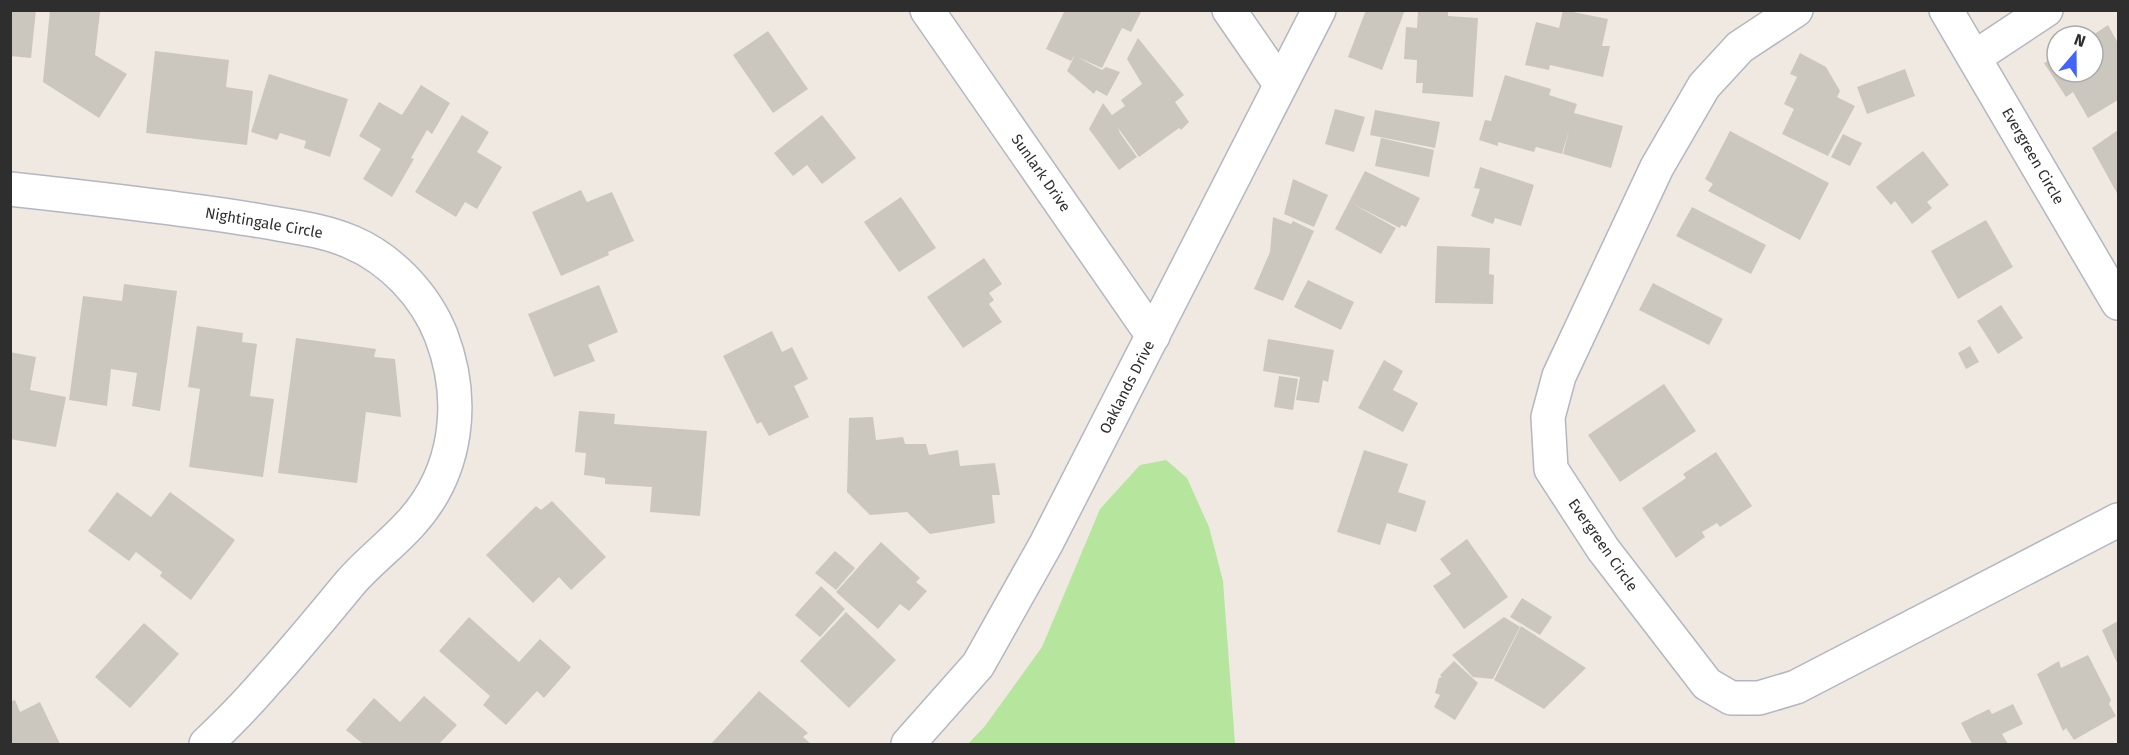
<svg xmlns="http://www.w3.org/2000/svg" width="2129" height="755" font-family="'Fira Sans',sans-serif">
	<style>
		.green { fill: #b6e59e }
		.building { fill: #cbc7bf }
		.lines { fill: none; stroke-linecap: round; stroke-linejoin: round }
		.street-casing { stroke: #b4b7c1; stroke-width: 36 }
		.secondary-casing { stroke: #b4b7c1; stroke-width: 36 }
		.street { stroke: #fff; stroke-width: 33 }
		.secondary { stroke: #fff; stroke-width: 33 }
		.labels { text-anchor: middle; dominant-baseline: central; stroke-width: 5; stroke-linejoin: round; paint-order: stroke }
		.street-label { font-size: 15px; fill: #2e2e2e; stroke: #fff }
	</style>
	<rect width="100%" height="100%" fill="#efe9e1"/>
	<!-- green -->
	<polygon class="green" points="1166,460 1187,478 1209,527 1223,581 1235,744 968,744 985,726 1042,647 1100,509 1140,465"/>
	<!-- building -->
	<g class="building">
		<polygon points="10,10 36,10 31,58 10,56"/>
		<polygon points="50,10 100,12 95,55 127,74 99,118 43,82"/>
		<polygon points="1065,10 1142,10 1131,32 1122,28 1102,68 1077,57 1102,70 1106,67 1120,72 1107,96 1096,90 1094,94 1067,71 1075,55 1071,61 1046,49"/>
		<polygon points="1366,10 1405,10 1382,70 1348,57"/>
		<polygon points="1418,10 1448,10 1448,16 1478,18 1473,97 1422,93 1423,83 1416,83 1417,60 1404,59 1406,27 1417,28"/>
		<polygon points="1563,10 1608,19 1602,46 1610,46 1603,77 1550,65 1549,70 1525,65 1536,22 1559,28"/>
		<polygon points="2108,25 2118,43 2118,100 2088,118 2073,92 2066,97 2044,63 2057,57 2057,72 2093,72 2093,35"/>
		<polygon points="768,31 808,89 773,113 733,55"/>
		<polygon points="1138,38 1184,95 1175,102 1189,122 1181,130 1179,128 1139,157 1121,132 1124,130 1121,132 1118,128 1120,133 1137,157 1119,170 1089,129 1103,103 1112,115 1125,106 1121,100 1142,84 1127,59"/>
		<polygon points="155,51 229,60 226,87 253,91 247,145 146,133"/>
		<polygon points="1800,53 1826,67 1840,91 1837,97 1855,106 1828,156 1782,134 1794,109 1784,104 1797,77 1790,74"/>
		<polygon points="1905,69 1915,96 1867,114 1857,87"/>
		<polygon points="269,74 348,99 330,157 304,148 306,141 280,133 277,140 251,132"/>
		<polygon points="1505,75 1551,89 1549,95 1577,104 1574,113 1623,126 1611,168 1563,154 1569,130 1562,154 1536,147 1534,152 1498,142 1498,146 1479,140 1485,120 1491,121"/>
		<polygon points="421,85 450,103 432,134 427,130 411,158 414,159 392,197 363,179 381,149 359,136 379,102 402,115"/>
		<polygon points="1335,109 1365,117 1354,152 1325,144"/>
		<polygon points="1375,110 1440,122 1435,148 1370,135"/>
		<polygon points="462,115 489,132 477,152 502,167 477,209 465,202 456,217 415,192"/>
		<polygon points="822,115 856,158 822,184 807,165 793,176 774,153"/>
		<polygon points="2118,130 2118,195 2092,148"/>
		<polygon points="1730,131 1829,183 1800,240 1708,191 1713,184 1705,179"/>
		<polygon points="1843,134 1862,143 1850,166 1831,157"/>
		<polygon points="1381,138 1434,150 1429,177 1375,166"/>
		<polygon points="1923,151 1949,185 1927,202 1932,208 1912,224 1895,201 1891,205 1876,187"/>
		<polygon points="1480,167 1534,185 1521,226 1495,218 1493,224 1471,216 1480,189 1474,188"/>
		<polygon points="1365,171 1420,198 1406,227 1401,225 1400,228 1353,204 1396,228 1381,254 1335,229"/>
		<polygon points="1293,179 1328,195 1314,227 1284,214"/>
		<polygon points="581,190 587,202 612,192 634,241 608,252 609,255 561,276 532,212"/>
		<polygon points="901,197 936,248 899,272 864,222"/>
		<polygon points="1692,207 1766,245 1751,274 1676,236"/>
		<polygon points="1273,217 1291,224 1293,221 1314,231 1283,301 1254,289 1270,252"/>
		<polygon points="1986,220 2013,267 1958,299 1931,251"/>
		<polygon points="1437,246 1490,248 1489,274 1494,275 1493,304 1435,303"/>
		<polygon points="984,258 1002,284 989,293 994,300 989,304 1002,322 963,348 927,297"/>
		<polygon points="1308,280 1354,302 1341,330 1294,307"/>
		<polygon points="1653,283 1723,319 1709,345 1639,310"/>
		<polygon points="124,284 177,291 160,411 132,406 137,373 111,369 107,406 69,400 83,296 122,301"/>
		<polygon points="599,285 618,332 588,345 595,361 554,377 528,314"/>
		<polygon points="2001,305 2023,338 1998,354 1977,321"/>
		<polygon points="197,326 243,333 242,342 257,344 250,396 274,399 263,477 189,467 200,389 188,387"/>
		<polygon points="772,331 782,352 792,347 808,379 794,386 809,417 769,436 761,422 757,424 723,356"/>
		<polygon points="296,338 376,349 374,357 395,359 401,417 366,412 357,483 278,473"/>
		<polygon points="1268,339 1334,350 1328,382 1323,380 1319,403 1296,400 1300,377 1263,371"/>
		<polygon points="1970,346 1979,362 1966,369 1958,353"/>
		<polygon points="10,352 36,357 30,390 66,397 56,447 10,439"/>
		<polygon points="1384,360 1403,371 1393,390 1418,403 1403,432 1358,408"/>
		<polygon points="1279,376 1298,379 1293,410 1274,407"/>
		<polygon points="1664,384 1696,431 1620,482 1588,435"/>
		<polygon points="579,411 615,414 614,424 707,431 700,516 650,512 652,487 605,484 605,478 584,475 586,453 575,452"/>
		<polygon points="873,417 876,440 903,437 905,444 926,444 929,455 958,450 960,466 995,463 1000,495 992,495 995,523 930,534 907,512 870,515 847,492 849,418"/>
		<polygon points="1364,450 1408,464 1398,492 1426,501 1416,532 1387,523 1380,545 1337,532"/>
		<polygon points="1716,452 1752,506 1720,527 1717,523 1702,532 1705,537 1676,558 1642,508 1686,478 1683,474"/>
		<polygon points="117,492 151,517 170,492 235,540 191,600 160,576 162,572 136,552 129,561 88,531"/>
		<polygon points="552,501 606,557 571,590 559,577 533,603 486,555 536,506 541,510"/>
		<polygon points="1467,539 1508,597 1464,629 1433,586 1451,574 1440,559"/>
		<polygon points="881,542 920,578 916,582 927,591 909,611 900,604 878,629 836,592"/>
		<polygon points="835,551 855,568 836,590 815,573"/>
		<polygon points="821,586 845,609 820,637 795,615"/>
		<polygon points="1522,598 1552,617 1540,635 1510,617"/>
		<polygon points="846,612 896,660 849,708 800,661"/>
		<polygon points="469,617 519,662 540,639 571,667 544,698 537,691 506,725 483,705 490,696 439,651"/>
		<polygon points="1504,617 1520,627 1493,679 1473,677 1452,655"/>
		<polygon points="2118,621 2118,665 2102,630"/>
		<polygon points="144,623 179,654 130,708 95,677"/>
		<polygon points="1521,626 1586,668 1544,709 1494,680"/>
		<polygon points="2088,655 2111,700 2109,704 2116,716 2074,740 2066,728 2063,731 2037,674 2059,661 2061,668"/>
		<polygon points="1454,661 1478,683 1455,720 1434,707 1440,695 1435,693 1439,678 1442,677 1440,675"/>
		<polygon points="759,691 808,733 803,737 811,744 711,744"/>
		<polygon points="424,696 457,725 439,744 363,744 346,730 374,698 400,722"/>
		<polygon points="15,700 20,712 40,702 60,744 10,744 10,702"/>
		<polygon points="2013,704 2023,724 2002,734 2008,744 1972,744 1961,723 1989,709 1992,714"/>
	</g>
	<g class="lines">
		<!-- street casing -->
		<g class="street-casing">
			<g id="street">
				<polyline points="927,10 1153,336"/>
				<polyline points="1229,10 1280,84"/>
				<polyline points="1796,10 1740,47 1704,86 1657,167 1559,376 1548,417 1551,469 1603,549 1707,684 1731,698 1759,698 1796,687 2118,520"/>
				<polyline points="1946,10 2118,303"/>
				<polyline points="1975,57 2046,10"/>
				<path d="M 10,189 C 92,198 174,207 255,220 C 287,226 321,229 351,242 C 391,259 425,295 441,335 C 466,400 458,472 410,524 C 391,545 369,561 350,583 C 322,617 294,651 264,684 C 246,705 226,725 206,744"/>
			</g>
		</g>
		<!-- secondary casing -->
		<g class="secondary-casing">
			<polyline id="secondary" points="908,744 978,665 1046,544 1319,10"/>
		</g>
		<!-- street -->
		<use href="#street" class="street"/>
		<!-- secondary -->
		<use href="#secondary" class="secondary"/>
	</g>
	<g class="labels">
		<!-- street labels -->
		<g class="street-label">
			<text transform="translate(2033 156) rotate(60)">Evergreen Circle</text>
			<text transform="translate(1041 173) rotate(55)">Sunlark Drive</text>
			<text transform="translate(264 223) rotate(10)">Nightingale Circle</text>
			<text transform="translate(1127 387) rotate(-63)">Oaklands Drive</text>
			<text transform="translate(1603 545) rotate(55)">Evergreen Circle</text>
		</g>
	</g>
	<!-- border -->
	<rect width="2129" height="755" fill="none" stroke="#2e2e2e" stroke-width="24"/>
	<!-- north arrow -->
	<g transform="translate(2075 54) rotate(20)"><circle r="28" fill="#ffffff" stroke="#ababab" stroke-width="1.5"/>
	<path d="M0-4.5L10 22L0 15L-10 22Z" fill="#4264fb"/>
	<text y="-9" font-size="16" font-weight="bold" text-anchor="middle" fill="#2e2e2e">N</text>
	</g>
</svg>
